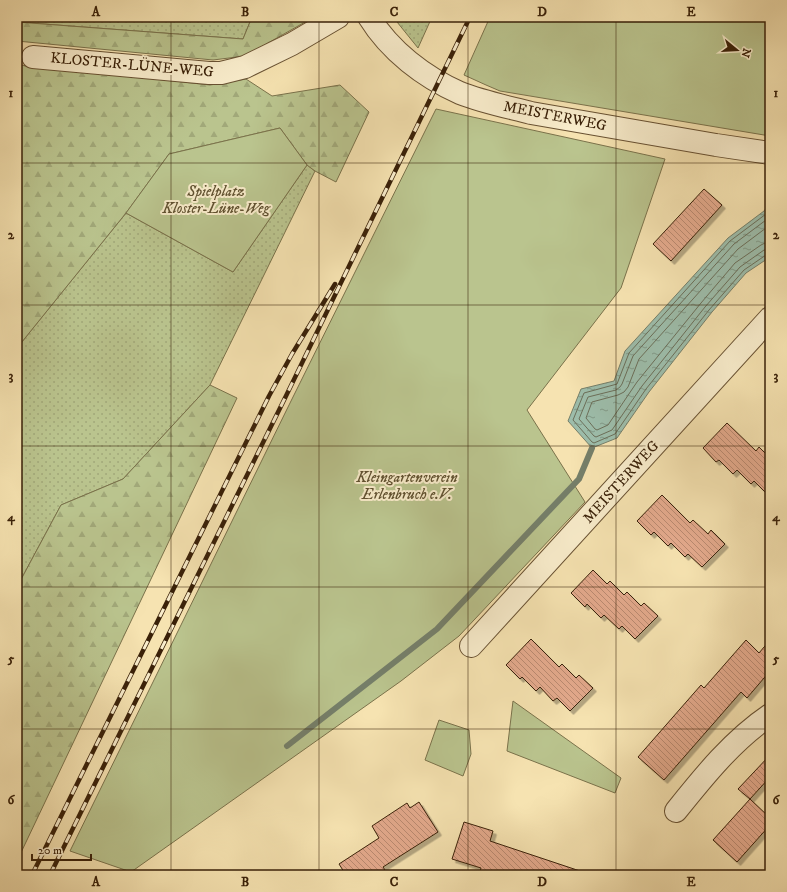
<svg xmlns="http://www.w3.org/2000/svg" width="787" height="892" font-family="'IM FELL DW Pica',serif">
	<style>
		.grass { fill: url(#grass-dots); stroke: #7a724b }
		.forest { fill: url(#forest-firs); stroke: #7a724b }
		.green { fill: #bac48e; stroke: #7a724b }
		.water { fill: url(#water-ripples); stroke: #757f6a }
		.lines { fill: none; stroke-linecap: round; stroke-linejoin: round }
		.shore { stroke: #6b6f5a; stroke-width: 1 }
		.stream { stroke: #757f6a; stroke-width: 6 }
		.building { fill: url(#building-back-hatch); stroke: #392008; filter: url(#shadow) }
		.minor-casing { stroke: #685132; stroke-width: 24 }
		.minor { stroke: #f9edcc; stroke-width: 22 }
		.rail-casing { stroke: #392008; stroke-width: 4.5 }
		.rail { stroke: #f9edcc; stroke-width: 3; stroke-dasharray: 9; stroke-linecap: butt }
		.grid { fill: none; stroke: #392008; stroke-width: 1; stroke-opacity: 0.55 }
		.labels { text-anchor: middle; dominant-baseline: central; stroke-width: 4; stroke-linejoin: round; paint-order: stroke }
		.street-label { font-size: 15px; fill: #392008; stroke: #f9edcc }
		.park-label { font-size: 15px; font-style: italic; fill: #605130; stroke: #f9edcc }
		.neatline { fill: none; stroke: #392008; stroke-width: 1.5 }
		.grid-label { font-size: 13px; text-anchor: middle; font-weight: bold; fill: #392008 }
	</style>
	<defs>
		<pattern id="grass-dots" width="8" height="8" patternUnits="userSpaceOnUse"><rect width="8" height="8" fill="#bac48e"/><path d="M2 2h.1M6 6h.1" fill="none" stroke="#a1a879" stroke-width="1.8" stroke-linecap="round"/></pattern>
		<pattern id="forest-firs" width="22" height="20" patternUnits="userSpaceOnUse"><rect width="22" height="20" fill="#bac48e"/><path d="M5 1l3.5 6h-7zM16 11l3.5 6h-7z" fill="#a1a879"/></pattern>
		<pattern id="water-ripples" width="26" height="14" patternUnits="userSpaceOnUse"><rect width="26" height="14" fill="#9dbeac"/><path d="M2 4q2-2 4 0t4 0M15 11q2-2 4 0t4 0" fill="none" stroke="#819a8a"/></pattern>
		<pattern id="building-back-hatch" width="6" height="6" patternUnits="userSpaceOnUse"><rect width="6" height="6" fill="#e4aa8d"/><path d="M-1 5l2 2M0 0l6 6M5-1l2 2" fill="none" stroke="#ba8a71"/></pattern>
		<filter id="shadow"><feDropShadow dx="3.5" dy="3.5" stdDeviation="0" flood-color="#0004"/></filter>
	</defs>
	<rect width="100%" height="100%" fill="#f6e3b1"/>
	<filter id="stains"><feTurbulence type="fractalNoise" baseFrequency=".005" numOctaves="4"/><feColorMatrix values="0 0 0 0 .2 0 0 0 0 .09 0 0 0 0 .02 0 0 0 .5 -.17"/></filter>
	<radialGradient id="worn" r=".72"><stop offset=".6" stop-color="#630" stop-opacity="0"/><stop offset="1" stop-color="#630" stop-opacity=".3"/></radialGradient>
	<!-- grass -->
	<g class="grass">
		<polygon points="17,17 252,17 243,39 17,22"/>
		<polygon points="393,17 432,17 418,48"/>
		<polygon points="307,165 315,171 210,385 123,479 61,505 17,587 17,348 126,213 233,272"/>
	</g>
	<!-- forest -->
	<g class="forest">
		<polygon points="252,17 314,17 245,56 213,60 17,41 17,22 243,39"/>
		<polygon points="17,65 47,67 210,85 246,79 272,96 340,85 369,112 336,182 315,171 307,165 280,128 169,154 126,213 17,348"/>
		<polygon points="210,385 237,398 17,861 17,587 61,505 123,479"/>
	</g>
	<!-- green -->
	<g class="green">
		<polygon points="490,17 770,17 770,136 500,91 486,85 464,75"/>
		<polygon points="436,109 665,159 621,288 527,410 585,502 459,636 401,681 131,872 70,851 291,401"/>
		<polygon points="280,128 307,165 233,272 126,213 169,154"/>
		<polygon points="513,701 621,778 615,793 507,751"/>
		<polygon points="439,720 469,730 471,754 463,776 425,760"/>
	</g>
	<!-- water -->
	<polygon class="water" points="770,203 770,257 746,273 712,312 649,392 617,438 592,448 568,421 581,389 614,381 625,351 728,238 764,211"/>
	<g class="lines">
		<!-- shore -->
		<g class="shore">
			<polyline points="770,210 766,214 730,241 629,353 617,384 584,393 573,420 592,442 594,443 615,434 646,389 709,310 744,270 766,255 770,254"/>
			<polyline points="770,217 734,244 633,356 622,384 620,387 616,390 588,397 579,419 594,436 596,437 612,430 642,386 705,307 740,267 764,250 770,249"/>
			<polyline points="770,225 738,249 639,359 628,387 624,392 618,395 592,402 586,418 595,429 597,430 608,425 637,382 701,303 735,263 761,245 765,243 770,243"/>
		</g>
		<!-- stream -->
		<polyline class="stream" points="287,746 437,629 579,479 592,448"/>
	</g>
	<!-- building -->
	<g class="building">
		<polygon points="704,189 722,205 671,261 653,244"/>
		<polygon points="727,423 756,451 759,447 770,458 770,497 754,481 751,484 737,470 733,474 719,460 716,462 703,448"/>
		<polygon points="662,495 690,523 693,520 708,534 711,530 725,544 702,567 688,554 685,557 671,543 668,546 654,532 651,535 637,521"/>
		<polygon points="593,570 607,584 610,581 624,595 627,592 641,606 644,603 658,616 635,639 622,626 619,629 604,615 601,618 587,604 585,607 571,593"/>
		<polygon points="531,639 559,667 562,664 576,678 579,675 593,688 570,711 557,698 553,701 540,687 536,691 522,677 520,679 506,665"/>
		<polygon points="746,640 759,653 770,640 770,671 747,698 741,692 664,780 638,757 701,685 704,688"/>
		<polygon points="770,755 770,777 750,799 738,789"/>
		<polygon points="750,799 770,818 770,825 737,862 713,840"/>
		<polygon points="419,802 438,832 383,867 385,870 377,875 346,875 339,864 379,838 372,826 407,803 410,808"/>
		<polygon points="464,822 493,831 490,841 583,872 583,875 479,875 481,868 452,859"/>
	</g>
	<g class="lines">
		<!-- minor casing -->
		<g class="minor-casing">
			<g id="minor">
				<path d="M 369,17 C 390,51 424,77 460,93 C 483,102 508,107 531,113 L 716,145 L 770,153"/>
				<polyline points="33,57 209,73 221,73 245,67 292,44 338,17"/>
				<polyline points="471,646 770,318"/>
				<path d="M 676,811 C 704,776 733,740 770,715"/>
			</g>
		</g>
		<!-- minor -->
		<use href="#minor" class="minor"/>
		<!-- rail casing -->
		<g class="rail-casing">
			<g id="rail">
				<polyline points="32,875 269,396 292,354 335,284"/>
				<polyline points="50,875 285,398 470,17"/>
			</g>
		</g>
		<!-- rail -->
		<use href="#rail" class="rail"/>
	</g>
	<!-- grid -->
	<path class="grid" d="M 171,17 L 171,875M 319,17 L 319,875M 468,17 L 468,875M 616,17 L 616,875M 17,163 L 770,163M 17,305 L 770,305M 17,446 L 770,446M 17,587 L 770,587M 17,729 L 770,729"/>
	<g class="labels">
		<!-- street labels -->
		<g class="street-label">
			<text transform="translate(132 65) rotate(5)">KLOSTER-LÜNE-WEG</text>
			<text transform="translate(555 116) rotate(11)">MEISTERWEG</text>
			<text transform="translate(621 482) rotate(-48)">MEISTERWEG</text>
		</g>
		<!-- park labels -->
		<g class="park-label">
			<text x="216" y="191">Spielplatz<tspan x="216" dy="17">Kloster-Lüne-Weg</tspan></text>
			<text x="407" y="477">Kleingartenverein<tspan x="407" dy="17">Erlenbruch e.V.</tspan></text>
		</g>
	</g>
	<!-- margin -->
	<rect width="787" height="892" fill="none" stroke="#f6e3b1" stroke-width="44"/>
	<!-- north arrow -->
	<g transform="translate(737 50) rotate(108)" stroke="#f9edcc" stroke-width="3" paint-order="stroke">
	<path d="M0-3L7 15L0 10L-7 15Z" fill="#392008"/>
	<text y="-6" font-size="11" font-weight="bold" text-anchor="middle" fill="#392008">N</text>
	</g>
	<!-- scale -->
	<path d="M32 854v6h59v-6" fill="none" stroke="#392008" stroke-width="2"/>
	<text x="38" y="854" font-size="12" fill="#392008" stroke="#f9edcc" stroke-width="3" paint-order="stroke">20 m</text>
	<rect x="22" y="22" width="743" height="848" class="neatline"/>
	<g class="grid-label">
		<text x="96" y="16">A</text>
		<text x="245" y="16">B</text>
		<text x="394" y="16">C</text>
		<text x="542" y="16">D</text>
		<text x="691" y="16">E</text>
		<text x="11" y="97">1</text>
		<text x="776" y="97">1</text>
		<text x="11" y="239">2</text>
		<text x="776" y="239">2</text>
		<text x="11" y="380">3</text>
		<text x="776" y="380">3</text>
		<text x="11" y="521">4</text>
		<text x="776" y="521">4</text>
		<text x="11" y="663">5</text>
		<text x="776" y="663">5</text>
		<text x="11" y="804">6</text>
		<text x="776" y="804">6</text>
		<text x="96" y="886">A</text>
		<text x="245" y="886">B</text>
		<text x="394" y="886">C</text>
		<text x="542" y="886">D</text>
		<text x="691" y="886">E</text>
	</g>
	<rect width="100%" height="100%" filter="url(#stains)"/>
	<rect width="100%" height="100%" fill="url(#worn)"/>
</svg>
